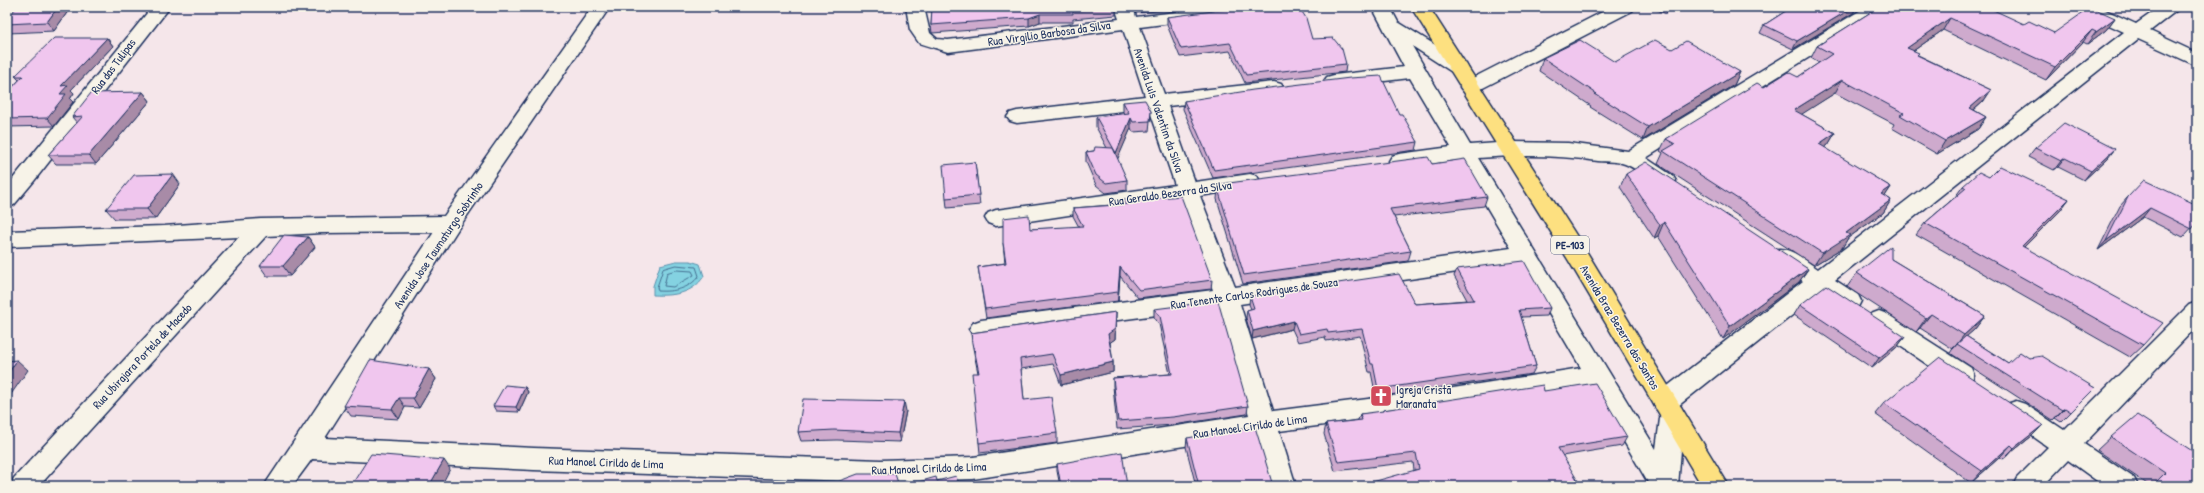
<svg xmlns="http://www.w3.org/2000/svg" width="2204" height="493" font-family="'Patrick Hand',sans-serif">
	<style>
		.water { fill: #84d2e1; stroke: #5a91ad }
		.lines { fill: none; stroke-linecap: round; stroke-linejoin: round }
		.shore { stroke: #457092; stroke-width: 1 }
		.minor-casing { stroke: #1b2f5e; stroke-width: 3 }
		.major-casing { stroke: #1b2f5e; stroke-width: 3 }
		.minor { fill: #f7f3e8; fill-rule: evenodd }
		.major { fill: #fde080; fill-rule: evenodd }
		.wall { fill: #ceaacd; stroke: #1b2f5e }
		.shaded-wall { fill: #a88ba7; stroke: #1b2f5e }
		.building { fill: #f0c6ee; stroke: #1b2f5e }
		.labels { text-anchor: middle; dominant-baseline: central; stroke-width: 3; stroke-linejoin: round; paint-order: stroke }
		.shield { fill: #f7f3e8; stroke: #5d6a87; stroke-width: 1 }
		.shield-label { font-size: 11px; font-weight: bold; fill: #1b2f5e }
		.street-label { font-size: 12px; fill: #1b2f5e; stroke: #f7f3e8 }
		.poi-label { font-size: 12px; fill: #1b2f5e; stroke: #f7f3e8; text-anchor: start }
	</style>
	<rect width="100%" height="100%" fill="#f5e6ea"/>
	<filter id="ink" filterUnits="userSpaceOnUse"><feTurbulence type="fractalNoise" baseFrequency=".025" numOctaves="2"/><feDisplacementMap in="SourceGraphic" scale="8" xChannelSelector="R" yChannelSelector="G"/><feConvolveMatrix kernelMatrix="1 2 1 2 8 2 1 2 1" color-interpolation-filters="sRGB"/></filter>
	<g filter="url(#ink)">
		<!-- water -->
		<path class="water" d="M 676,261 L 690,261 L 700,264 L 704,276 C 693,294 673,296 653,295 L 653,286 L 660,265 Z"/>
		<g class="lines">
			<!-- shore -->
			<g class="shore">
				<path d="M 676,265 L 696,267 L 699,276 C 689,289 674,292 658,291 L 657,287 L 663,269 Z"/>
				<polygon points="677,270 692,271 694,275 673,287 664,286 667,273"/>
			</g>
			<!-- minor casing -->
			<g class="minor-casing">
				<g id="minor">
					<polygon points="7,7 25,7 13,20 7,21"/>
					<polygon points="152,7 170,7 34,181 14,205 7,207 7,186"/>
					<path d="M 592,7 L 610,7 L 458,229 L 325,438 L 534,448 L 881,460 L 973,457 L 1249,415 L 1218,307 L 981,338 L 973,335 L 969,329 L 973,323 L 981,320 L 1213,290 L 1180,198 L 996,226 L 988,223 L 985,218 L 988,213 L 996,210 L 1175,185 L 1149,108 L 1017,123 L 1010,121 L 1007,117 L 1010,113 L 1017,111 L 1145,96 L 1123,29 L 948,52 L 919,43 L 910,30 L 906,7 L 924,7 L 930,33 L 937,39 L 948,40 L 1119,19 L 1115,7 L 1133,7 L 1136,17 L 1215,7 L 1267,7 L 1264,11 L 1258,12 L 1140,27 L 1164,94 L 1274,82 L 1281,84 L 1284,88 L 1281,92 L 1274,94 L 1168,106 L 1195,182 L 1250,174 L 1257,176 L 1260,181 L 1257,186 L 1250,188 L 1200,196 L 1235,287 L 1511,248 L 1459,160 L 1399,168 L 1392,166 L 1389,161 L 1392,156 L 1399,154 L 1451,147 L 1410,78 L 1334,87 L 1327,85 L 1324,81 L 1327,77 L 1334,75 L 1404,67 L 1372,7 L 1390,7 L 1398,22 L 1466,64 L 1468,68 L 1466,72 L 1459,74 L 1452,72 L 1412,46 L 1470,145 L 1511,142 L 1568,143 L 1628,151 L 1866,7 L 1887,7 L 1884,11 L 1646,158 L 1673,176 L 1676,181 L 1673,186 C 1653,192 1643,170 1625,164 C 1617,161 1606,162 1598,161 C 1558,155 1518,155 1478,158 L 1656,449 L 1661,411 L 1656,409 L 1653,402 L 1656,395 L 1803,281 L 1773,262 L 1770,256 L 1773,250 C 1790,245 1805,261 1818,269 L 2124,32 L 2079,11 L 2076,7 L 2099,7 L 2136,24 L 2160,7 L 2181,7 L 2150,31 L 2197,53 L 2197,66 L 2138,39 L 1835,280 L 1858,295 L 1861,301 L 1858,307 C 1843,312 1832,301 1820,293 L 1678,406 L 1681,407 L 1684,414 L 1678,486 L 1650,486 L 1591,385 L 1447,409 L 1279,431 L 1296,486 L 1270,486 L 1255,435 L 973,479 L 881,482 L 534,470 L 312,459 L 292,486 L 264,486 L 434,232 L 322,233 L 266,236 L 39,486 L 10,486 L 14,478 L 239,237 L 7,247 L 7,231 L 164,226 L 261,219 L 444,216 ZM 1519,263 L 1581,368 L 1447,389 L 1273,411 L 1240,304 Z"/>
					<polygon points="1612,7 1635,7 1632,11 1477,91 1470,93 1463,91 1460,87 1463,83"/>
					<polygon points="2197,302 2197,326 2084,444 2134,478 2138,486 2104,486 2068,460 2043,486 2013,486 2017,478 2048,447 2007,418 2004,411 2007,404 2016,401 2025,404 2064,430 2189,305"/>
					<polygon points="1879,311 1887,314 1971,368 1974,375 1971,382 1962,385 1953,382 1871,326 1867,320 1871,314"/>
				</g>
			</g>
			<!-- major casing -->
			<g class="major-casing">
				<polygon id="major" points="1411,7 1429,7 1585,249 1729,486 1702,486 1569,261"/>
			</g>
			<!-- minor -->
			<use href="#minor" class="minor"/>
			<!-- major -->
			<use href="#major" class="major"/>
		</g>
		<!-- wall -->
		<g class="wall">
			<polygon points="71,7 54,31 8,33 7,32 7,18"/>
			<polygon points="929,7 1116,7 1116,15 1073,19 1073,22 1040,22 1029,26 932,33 931,25 932,11 929,11"/>
			<polygon points="1134,7 1200,7 1136,13"/>
			<polygon points="1651,7 1669,7 1666,14"/>
			<polygon points="1792,7 1857,7 1853,13 1793,49 1760,33 1764,25"/>
			<polygon points="1879,7 2024,24 2054,33 2115,18 2106,30 2087,44 2083,42 2046,80 1943,30 1913,51 1918,55 1991,90 1983,102 1974,110 1986,117 1978,129 1937,154 1892,128 1894,124 1835,93 1801,114 1835,133 1828,145 1824,148 1891,187 1885,196 1891,200 1883,213 1848,238 1842,248 1814,265 1658,164 1663,153 1660,151 1666,139 1764,87 1798,77 1819,63 1811,58 1817,46"/>
			<polygon points="1167,17 1312,39 1346,64 1345,72 1245,83 1230,51 1180,57 1167,25"/>
			<polygon points="107,38 113,46 71,90 74,93 70,99 73,102 54,126 7,127 7,93 19,80 15,76"/>
			<polygon points="1672,49 1740,72 1734,85 1643,140 1590,107 1591,106 1539,71 1543,58 1615,62"/>
			<polygon points="143,92 150,101 96,164 56,164 48,155 77,123 72,117"/>
			<polygon points="1184,101 1399,114 1418,142 1416,150 1213,178 1183,109"/>
			<polygon points="1123,102 1151,111 1149,131 1133,132 1131,128 1117,159 1127,180 1127,190 1106,193 1096,185 1086,162 1086,152 1094,151 1107,148 1096,127 1096,117 1124,114 1123,112"/>
			<polygon points="2035,148 2108,158 2084,180 2058,167 2054,170 2028,157"/>
			<polygon points="975,162 980,205 947,208 946,198"/>
			<polygon points="1432,164 1487,197 1484,206 1394,217 1411,251 1408,261 1243,284 1217,199 1218,189 1221,189 1221,184"/>
			<polygon points="1626,174 1808,269 1799,282 1723,339 1658,236 1654,238 1620,187"/>
			<polygon points="1989,177 2069,199 2059,212 2024,247 2143,345 2130,357 1916,235 1925,223 1955,197 1963,186"/>
			<polygon points="180,184 155,219 115,219 106,209"/>
			<polygon points="2128,197 2197,222 2183,237 2143,217 2098,250 2120,206"/>
			<polygon points="1124,199 1136,200 1212,280 1211,289 1138,298 1120,276 1118,301 986,318 978,267 1005,263 1003,243 1030,229 1079,227 1073,216 1073,208 1124,204"/>
			<polygon points="308,237 315,247 290,276 267,276 260,266"/>
			<polygon points="1891,259 1985,316 1974,330 1966,336 2008,363 2029,358 2095,388 2061,422 2055,418 2053,420 1950,353 1954,347 1953,349 1920,328 1916,332 1847,287 1857,273"/>
			<polygon points="1457,269 1550,308 1547,316 1521,317 1536,366 1532,374 1376,397 1371,372 1369,372 1360,336 1326,341 1325,337 1298,342 1292,329 1252,339 1246,318 1247,310 1251,309 1249,304 1250,296 1415,304 1467,300 1454,276"/>
			<polygon points="1800,305 1905,337 1897,347 1872,368 1794,315"/>
			<polygon points="1154,309 1248,406 1247,414 1173,425 1117,429 1113,386 1113,378 1170,374 1159,324 1154,317"/>
			<polygon points="1116,312 1115,339 1110,342 1113,362 1113,372 1061,385 1053,364 1021,369 1024,400 1057,433 1057,443 980,453 979,443 978,373 972,343 971,333"/>
			<polygon points="429,369 436,379 419,408 405,407 399,419 351,416 344,406"/>
			<polygon points="525,387 528,392 519,412 496,411 493,406"/>
			<polygon points="1544,391 1627,437 1622,446 1562,456 1414,470 1413,462 1335,471 1324,434 1326,424 1358,420 1360,414 1382,412 1383,410"/>
			<polygon points="1884,403 2032,436 2003,459 2000,457 1971,483 1875,414"/>
			<polygon points="906,411 900,442 837,440 801,441 798,432"/>
			<polygon points="2111,437 2197,486 2150,486 2097,450"/>
			<polygon points="1187,438 1273,486 1196,486 1186,447"/>
			<polygon points="1057,464 1127,486 1060,486 1057,471"/>
		</g>
		<!-- shaded-wall -->
		<g class="shaded-wall">
			<polygon points="58,7 71,7 54,31 47,22"/>
			<polygon points="1854,7 1857,7 1853,13 1793,49 1797,41"/>
			<polygon points="1040,14 1040,22 1029,26 1029,18"/>
			<polygon points="1950,18 1943,30 1900,60 1907,48"/>
			<polygon points="2115,18 2106,30 2087,44 2096,32"/>
			<polygon points="2092,30 2083,42 2046,80 2055,67"/>
			<polygon points="107,38 113,46 71,90 74,93 70,99 73,102 54,126 47,118 60,94 61,86"/>
			<polygon points="1740,72 1734,85 1643,140 1648,127"/>
			<polygon points="1842,80 1835,93 1788,123 1794,110"/>
			<polygon points="1991,90 1983,102 1962,120 1970,108"/>
			<polygon points="143,92 150,101 96,164 89,155"/>
			<polygon points="1986,117 1978,129 1937,154 1945,141"/>
			<polygon points="1131,118 1131,128 1116,163 1116,153"/>
			<polygon points="1835,133 1828,145 1811,157 1819,144"/>
			<polygon points="2115,149 2108,158 2084,180 2091,171"/>
			<polygon points="2065,158 2058,167 2054,170 2061,161"/>
			<polygon points="173,174 180,184 155,219 147,209"/>
			<polygon points="1891,187 1883,199 1881,194"/>
			<polygon points="2069,199 2059,212 2012,259 2022,246"/>
			<polygon points="1891,200 1883,213 1848,238 1842,248 1814,265 1822,253 1846,233"/>
			<polygon points="2150,208 2143,217 2098,250 2106,241"/>
			<polygon points="1664,222 1658,236 1654,238 1660,225"/>
			<polygon points="308,237 315,247 290,276 283,266"/>
			<polygon points="1120,267 1120,276 1118,301 1118,292"/>
			<polygon points="1808,269 1799,282 1723,339 1730,326"/>
			<polygon points="1116,312 1115,339 1108,344 1108,334"/>
			<polygon points="1931,314 1920,328 1916,332 1926,318"/>
			<polygon points="1985,316 1974,330 1958,344 1957,344 1953,349 1964,335"/>
			<polygon points="1294,321 1292,329 1252,339 1253,331"/>
			<polygon points="1905,337 1897,347 1872,368 1879,358"/>
			<polygon points="17,360 28,370 7,400 7,375"/>
			<polygon points="1113,362 1113,372 1061,385 1061,375"/>
			<polygon points="429,369 436,379 419,408 413,398"/>
			<polygon points="525,387 528,392 519,412 516,407"/>
			<polygon points="399,398 405,407 399,419 392,409"/>
			<polygon points="904,401 906,411 900,442 898,433"/>
			<polygon points="2065,408 2053,420 2062,410"/>
			<polygon points="2043,425 2032,436 2003,459 2014,448"/>
			<polygon points="2011,445 2000,457 1971,483 1982,471"/>
			<polygon points="444,460 450,469 441,486 429,486"/>
		</g>
		<!-- building -->
		<g class="building">
			<polygon points="17,7 58,7 47,22 7,24 7,18"/>
			<polygon points="932,7 1109,7 1073,11 1073,14 1040,14 1029,18 931,25"/>
			<polygon points="1244,7 1299,7 1306,18 1312,39 1333,38 1342,49 1346,64 1246,75 1230,43 1181,49 1167,17"/>
			<polygon points="1792,7 1854,7 1797,41 1764,25"/>
			<polygon points="1879,7 1987,7 2024,24 2029,21 2054,33 2091,7 2115,18 2096,32 2092,30 2055,67 1950,18 1907,48 1919,53 1917,55 1991,90 1970,108 1986,117 1945,141 1900,115 1904,113 1842,80 1794,110 1835,133 1819,144 1891,187 1881,194 1891,200 1846,233 1850,235 1822,253 1663,151 1675,144 1666,139 1757,83 1764,87 1788,72 1798,77 1832,54 1817,46"/>
			<polygon points="54,38 107,38 61,86 68,85 60,94 66,94 47,118 7,119 7,93 23,76 15,76"/>
			<polygon points="1580,40 1615,62 1655,40 1672,49 1686,41 1740,72 1648,127 1595,94 1597,94 1543,58"/>
			<polygon points="1381,76 1399,114 1402,114 1418,142 1214,170 1184,101 1253,90 1350,78"/>
			<polygon points="143,92 89,155 48,155 83,116 72,117 91,93"/>
			<polygon points="1145,100 1151,111 1150,121 1133,122 1131,118 1116,153 1096,117 1129,113 1123,102"/>
			<polygon points="2064,123 2115,149 2091,171 2065,158 2061,161 2035,148"/>
			<polygon points="1095,147 1113,148 1127,180 1106,183 1096,175 1086,152 1094,151"/>
			<polygon points="1428,157 1432,164 1465,159 1487,197 1390,209 1411,251 1244,275 1218,189 1223,189 1221,184"/>
			<polygon points="975,162 979,195 946,198 943,165"/>
			<polygon points="1646,162 1808,269 1730,326 1664,222 1660,225 1626,174"/>
			<polygon points="2000,166 2069,199 2022,246 2163,323 2143,345 1925,223 1966,188 1963,186 1979,172 1989,177"/>
			<polygon points="173,174 147,209 106,209 134,175"/>
			<polygon points="2144,180 2197,205 2197,222 2192,229 2150,208 2106,241 2128,197"/>
			<polygon points="1181,196 1212,280 1139,290 1120,267 1118,292 985,309 978,267 1006,263 1003,243 1003,218 1029,215 1030,229 1083,226 1073,208 1130,204 1124,199 1135,198 1136,200"/>
			<polygon points="284,235 308,237 283,266 260,266"/>
			<polygon points="1891,246 1891,259 1985,316 1964,335 1931,314 1926,318 1857,273"/>
			<polygon points="1524,261 1550,308 1519,310 1536,366 1378,389 1373,364 1371,364 1362,329 1328,333 1327,329 1299,334 1294,321 1253,331 1247,310 1254,308 1250,296 1399,274 1415,304 1474,300 1457,269"/>
			<polygon points="1826,285 1905,337 1879,358 1800,305"/>
			<polygon points="1218,301 1248,406 1173,417 1118,421 1113,378 1172,374 1160,316 1154,309"/>
			<polygon points="1116,312 1115,329 1108,334 1113,362 1061,375 1052,354 1020,359 1024,400 1051,397 1057,433 979,443 972,373 979,373 971,333"/>
			<polygon points="1966,336 2008,363 2020,352 2029,358 2042,356 2095,388 2071,412 2065,408 2062,410 1957,344"/>
			<polygon points="1940,357 2043,425 2014,448 2011,445 1982,471 1884,403"/>
			<polygon points="17,360 7,375 7,361"/>
			<polygon points="370,360 429,369 413,398 399,398 392,409 344,406"/>
			<polygon points="1595,383 1627,437 1558,448 1581,486 1358,486 1419,469 1416,453 1338,462 1326,424 1362,420 1360,414 1383,411 1383,410 1543,385 1544,391"/>
			<polygon points="505,385 525,387 516,407 493,406"/>
			<polygon points="803,399 904,401 898,433 834,430 798,432"/>
			<polygon points="2137,415 2197,454 2197,486 2152,486 2165,473 2111,437"/>
			<polygon points="1255,427 1273,486 1199,486 1187,438"/>
			<polygon points="1122,452 1127,486 1061,486 1057,464"/>
			<polygon points="371,454 444,460 429,486 351,486"/>
			<polygon points="858,474 895,474 899,486 826,486"/>
			<polygon points="956,476 959,486 904,486 936,477 937,481"/>
		</g>
	</g>
	<!-- icons -->
	<defs>
		<g id="church-square" transform="scale(1.15)"><rect x="-9" y="-9" width="18" height="18" rx="4" fill="#d1495b" stroke="#f7f3e8"/><path d="M-1.2-6h2.4v3.5h3.3v2.4h-3.3V6h-2.4V-.1h-3.3v-2.4h3.3Z" fill="#fff"/></g>
	</defs>
	<g fill-rule="evenodd">
		<use href="#church-square" x="1381" y="396"/>
	</g>
	<g class="labels">
		<!-- shield labels -->
		<rect class="shield" x="1551" y="236" width="38" height="18" rx="3"/>
		<g class="shield-label">
			<text x="1570" y="245">PE-103</text>
		</g>
		<!-- street labels -->
		<g class="street-label">
			<text transform="translate(1049 33) rotate(-8)">Rua Virgilio Barbosa da Silva</text>
			<text transform="translate(113 66) rotate(-53)">Rua das Tulipas</text>
			<text transform="translate(1159 110) rotate(71)">Avenida LuIs Valentim da Silva</text>
			<text transform="translate(1170 193) rotate(-8)">Rua Geraldo Bezerra da Silva</text>
			<text transform="translate(438 245) rotate(-56)">Avenida Jose Taumaturgo Sobrinho</text>
			<text transform="translate(1254 293) rotate(-8)">Rua Tenente Carlos Rodrigues de Souza</text>
			<text transform="translate(1620 327) rotate(59)">Avenida Braz Bezerra dos Santos</text>
			<text transform="translate(142 356) rotate(-47)">Rua Ubirajara Portela de Macedo</text>
			<text transform="translate(1250 426) rotate(-8)">Rua Manoel Cirildo de Lima</text>
			<text transform="translate(606 462) rotate(2)">Rua Manoel Cirildo de Lima</text>
			<text transform="translate(929 468) rotate(-2)">Rua Manoel Cirildo de Lima</text>
		</g>
		<!-- poi labels -->
		<g class="poi-label">
			<text x="1396" y="389">Igreja Cristã<tspan x="1396" dy="14">Maranata</tspan></text>
		</g>
	</g>
	<!-- margin -->
	<rect width="2204" height="493" fill="none" stroke="#f7f3e8" stroke-width="24"/>
	<rect x="12" y="12" width="2180" height="469" fill="none" stroke="#1b2f5e" stroke-width="1.5" filter="url(#ink)"/>
</svg>
